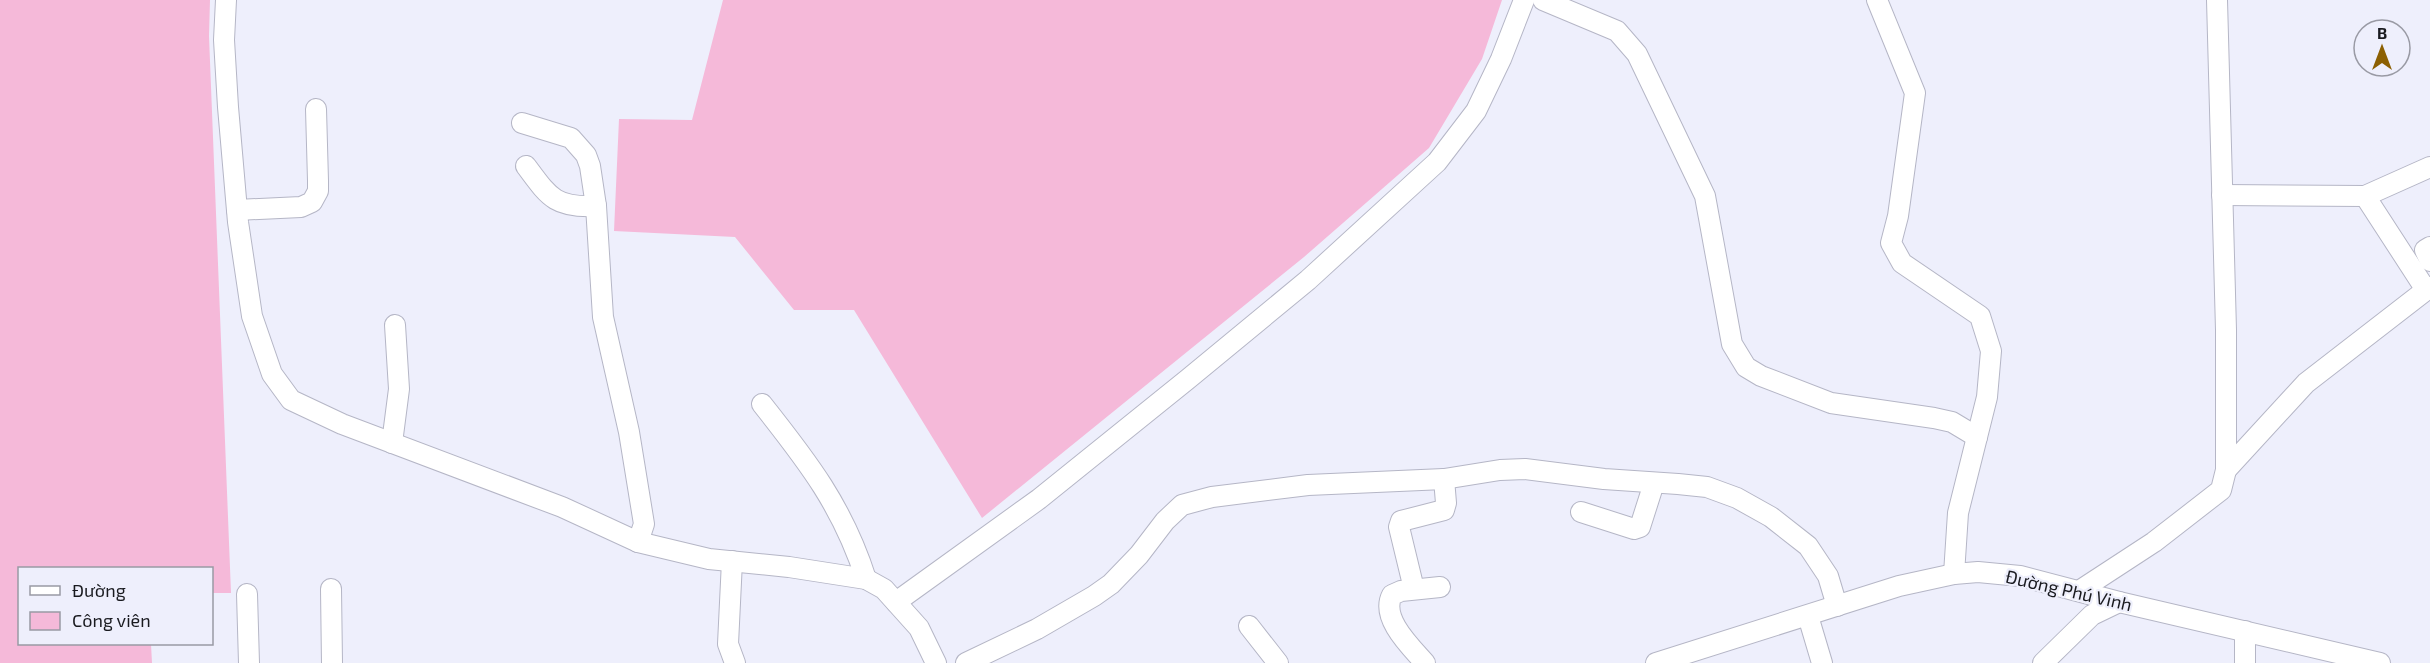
<svg xmlns="http://www.w3.org/2000/svg" width="2430" height="663" font-family="'Exo 2',sans-serif">
	<style>
		.green { fill: #f5b9d9 }
		.lines { fill: none; stroke-linecap: round; stroke-linejoin: round }
		.street-casing { stroke: #b5b6c6; stroke-width: 22 }
		.street { stroke: #fff; stroke-width: 20 }
		.labels { text-anchor: middle; dominant-baseline: central; stroke-width: 4.5; stroke-linejoin: round; paint-order: stroke }
		.street-label { font-size: 18px; fill: #191a1f; stroke: #eeeffc }
	</style>
	<rect width="100%" height="100%" fill="#eeeffc"/>
	<!-- green -->
	<g class="green">
		<polygon points="0,0 210,0 209,36 231,593 212,593 212,568 20,568 20,644 151,644 152,663 0,663"/>
		<polygon points="723,0 1502,0 1482,59 1429,148 1304,257 982,518 854,310 794,310 735,237 614,231 619,119 692,120"/>
	</g>
	<g class="lines">
		<!-- street casing -->
		<g class="street-casing">
			<g id="street">
				<polyline points="226,0 224,40 228,107 238,222 252,316 272,374 291,400 342,424 562,507 638,542 709,559 789,567 866,579 884,589 919,628 936,663"/>
				<polyline points="1543,0 1617,31 1637,54 1705,196 1732,344 1746,367 1761,376 1831,403 1934,418 1952,422 1977,437"/>
				<polyline points="1877,0 1915,93 1898,216 1891,243 1902,263 1980,316 1991,351 1987,397 1958,513 1954,574"/>
				<polyline points="522,123 571,138 586,155 590,166 596,206 603,317 629,432 644,524 638,542"/>
				<path d="M 526,166 C 549,197 555,208 596,206"/>
				<polyline points="2222,195 2365,196 2430,167"/>
				<polyline points="2365,196 2426,290"/>
				<polyline points="237,210 301,207 312,202 318,191 318,181 316,109"/>
				<polyline points="2430,247 2425,250 2430,261"/>
				<path d="M 762,404 C 808,462 843,507 866,579"/>
				<polyline points="392,443 399,389 395,325"/>
				<polyline points="2226,470 2306,383 2430,287"/>
				<polyline points="1581,512 1634,529 1640,527 1654,483"/>
				<polyline points="732,561 728,644 735,663"/>
				<polyline points="331,589 332,663"/>
				<polyline points="1414,589 1399,527 1401,521 1444,510 1446,503 1444,479"/>
				<polyline points="2079,591 2154,542 2221,490 2226,470 2226,330 2217,0"/>
				<polyline points="247,594 249,663"/>
				<polyline points="896,602 1039,499 1188,379 1308,280 1437,162 1476,111 1501,59 1524,0"/>
				<polyline points="1808,616 1822,663"/>
				<polyline points="1249,626 1278,663"/>
				<polyline points="2245,631 2245,663"/>
				<polyline points="966,663 1037,629 1094,596 1111,584 1139,555 1165,521 1182,505 1212,497 1308,485 1444,479 1500,470 1525,469 1604,479 1678,484 1707,487 1737,498 1771,517 1808,546 1828,576 1837,606"/>
				<path d="M 1425,663 C 1411,647 1380,618 1392,595 L 1401,591 L 1440,587"/>
				<polyline points="1656,663 1899,586 1954,574 1978,572 2020,576 2119,602 2380,663"/>
				<polyline points="2043,663 2092,615 2119,602"/>
			</g>
		</g>
		<!-- street -->
		<use href="#street" class="street"/>
	</g>
	<g class="labels">
		<!-- street labels -->
		<g class="street-label">
			<text transform="translate(2069 590) rotate(13)">Đường Phú Vinh</text>
		</g>
	</g>
	<!-- legend -->
	<rect x="18" y="567" width="195" height="78" fill="#eeeffc" stroke="#999aa4" stroke-width="1.5"/>
	<rect x="30" y="586" width="30" height="9" fill="#ffffff" stroke="#999aa4" stroke-width="1.5"/>
	<text x="72" y="597" font-size="18" fill="#191a1f">Đường</text>
	<rect x="30" y="612" width="30" height="18" fill="#f5b9d9" stroke="#999aa4" stroke-width="1.5"/>
	<text x="72" y="627" font-size="18" fill="#191a1f">Công viên</text>
	<!-- north arrow -->
	<g transform="translate(2382 48)"><circle r="28" fill="#eeeffc" stroke="#999aa4" stroke-width="1.5"/>
	<path d="M0-4.5L10 22L0 15L-10 22Z" fill="#8c6003"/>
	<text y="-9" font-size="16" font-weight="bold" text-anchor="middle" fill="#191a1f">B</text>
	</g>
</svg>
